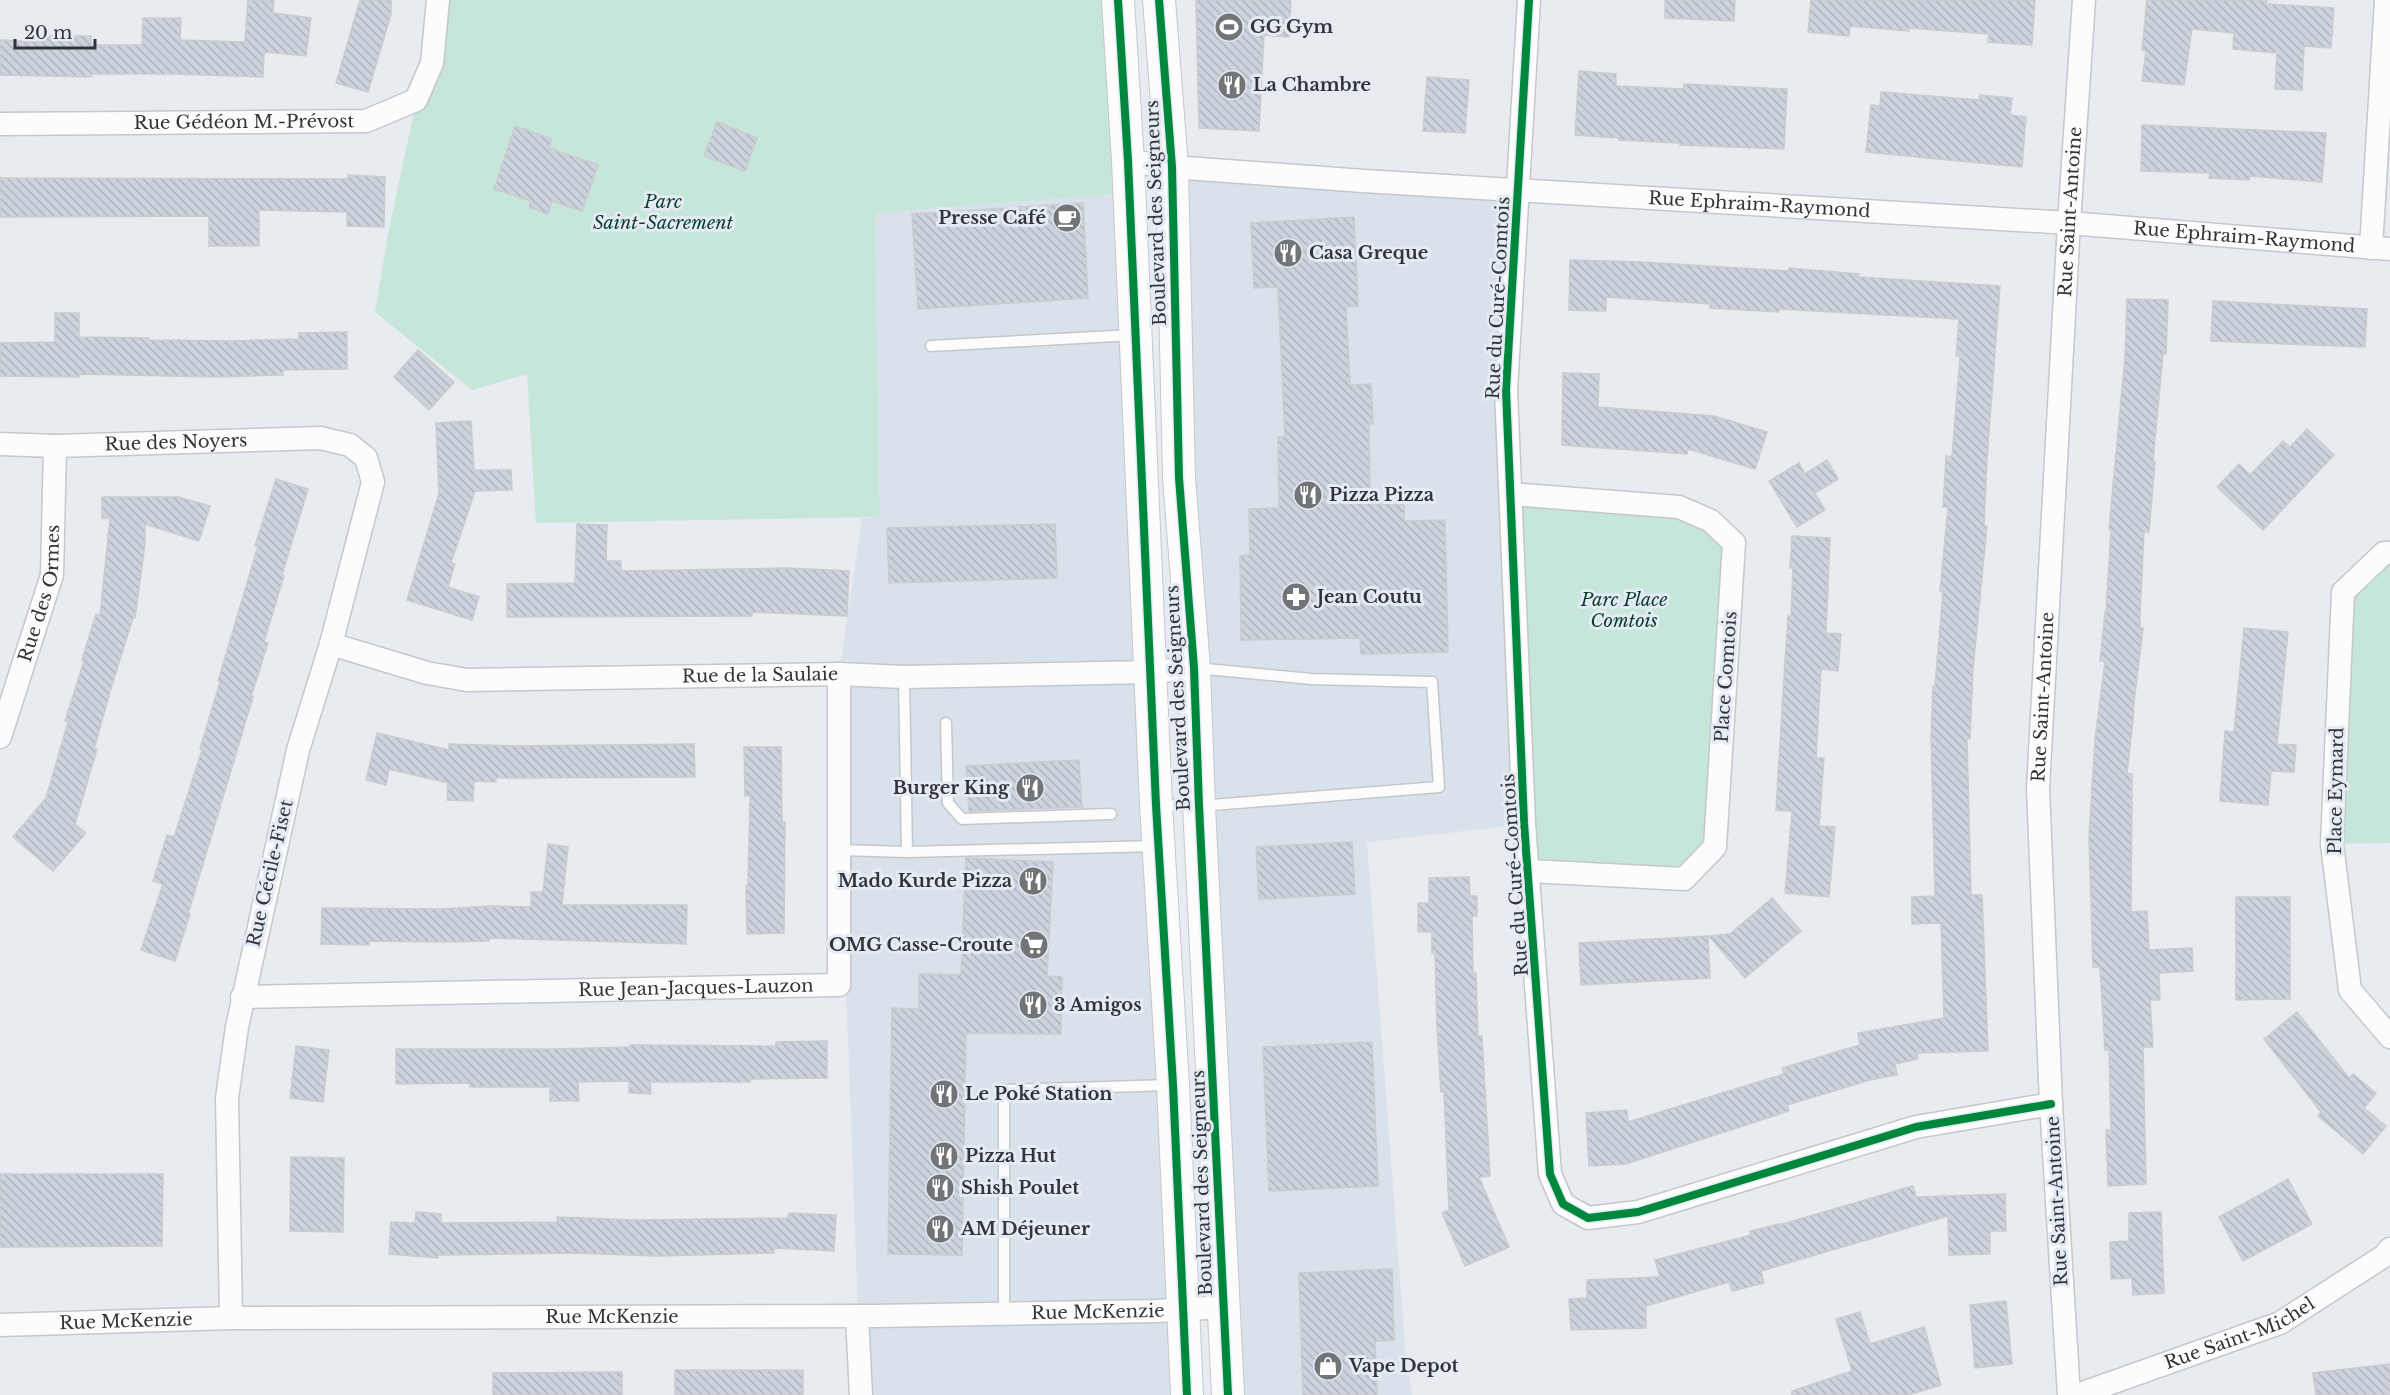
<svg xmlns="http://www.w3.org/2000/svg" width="2390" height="1395" font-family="'Libre Baskerville',serif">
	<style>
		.built { fill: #d9e1eb }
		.green { fill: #c6e6d9 }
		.building { fill: url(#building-back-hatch); stroke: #c9cccf; stroke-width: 1.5 }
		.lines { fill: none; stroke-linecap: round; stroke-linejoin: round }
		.lane-casing { stroke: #c5c7cb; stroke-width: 13 }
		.street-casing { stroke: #c5c7cb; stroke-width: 25 }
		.secondary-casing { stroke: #c5c7cb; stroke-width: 34 }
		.lane { stroke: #fcfcfd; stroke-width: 10 }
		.street { stroke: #fcfcfd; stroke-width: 22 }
		.secondary { stroke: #fcfcfd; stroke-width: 32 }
		.cycleway-casing { stroke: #e4ebf4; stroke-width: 11 }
		.cycleway { stroke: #00873e; stroke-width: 8 }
		.labels { text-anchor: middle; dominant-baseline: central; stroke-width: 6; stroke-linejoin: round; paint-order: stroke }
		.poi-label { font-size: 18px; font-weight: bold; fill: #323538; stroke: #e4ebf4; text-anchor: start }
		.street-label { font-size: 18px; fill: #323538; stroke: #e4ebf4 }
		.park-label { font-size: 18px; font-style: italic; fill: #073e29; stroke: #e4ebf4 }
	</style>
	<defs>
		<pattern id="building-back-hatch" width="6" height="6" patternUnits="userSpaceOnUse" patternTransform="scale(1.5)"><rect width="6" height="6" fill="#cdd3dc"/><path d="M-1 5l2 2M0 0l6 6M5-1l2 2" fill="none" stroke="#b0b6be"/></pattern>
	</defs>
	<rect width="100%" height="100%" fill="#e8ecf0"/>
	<!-- built -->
	<g class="built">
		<polygon points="1172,167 1520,190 1506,390 1518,825 1367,842 1406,1359 1412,1395 1231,1395"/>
		<polygon points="1129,193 1181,1395 861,1395 846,986 839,674 862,518 880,517 875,213"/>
	</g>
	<!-- green -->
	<g class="green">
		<polygon points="438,0 1120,0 1129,193 875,213 880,517 536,523 527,374 472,390 375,312 388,234"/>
		<polygon points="1511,494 1679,507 1734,543 1715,847 1684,879 1529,871"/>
		<polygon points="2390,553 2390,843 2332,844 2343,592"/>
	</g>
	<!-- building -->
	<g class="building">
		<polygon points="248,0 274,0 273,13 311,18 306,56 264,52 263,77 175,74 91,74 91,77 0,75 0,40 41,42 41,36 91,36 91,45 142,45 143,18 181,18 180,40 245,42"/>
		<polygon points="360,0 391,0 391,14 368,92 336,83"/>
		<polygon points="1196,0 1291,0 1289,37 1264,35 1259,131 1199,128"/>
		<polygon points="1665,0 1735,0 1734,21 1665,18"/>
		<polygon points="1811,0 2035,0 2032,45 1988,42 1989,34 1909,28 1909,31 1850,26 1849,36 1808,32"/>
		<polygon points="2147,0 2267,0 2266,4 2334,8 2331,48 2304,46 2302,90 2275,89 2277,53 2233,49 2234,33 2192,29 2184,85 2142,81 2146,51 2142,50"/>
		<polygon points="1579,71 1616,74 1616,86 1684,89 1684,84 1787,89 1784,149 1680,145 1680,143 1619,140 1619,138 1575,135"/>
		<polygon points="1427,77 1469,80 1465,133 1423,131"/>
		<polygon points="1881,92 1979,100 1980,95 2012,98 2010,115 2026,117 2022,167 1866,152 1871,105 1880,106"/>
		<polygon points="717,122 757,138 745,171 704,156"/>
		<polygon points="2142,125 2326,133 2322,182 2250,176 2249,180 2209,178 2210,173 2141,171"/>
		<polygon points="515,126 552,139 549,148 598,165 582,211 552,201 548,214 529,207 531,201 494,189"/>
		<polygon points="348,175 385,177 384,227 347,226 347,212 259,210 259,246 209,246 209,216 0,217 0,178 348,179"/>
		<polygon points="1083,203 1088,298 918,309 912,214"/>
		<polygon points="1354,217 1358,306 1346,307 1350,385 1371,384 1373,424 1369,424 1370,504 1404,504 1404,521 1445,520 1448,652 1361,654 1360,638 1241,640 1240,556 1250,555 1249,509 1279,508 1278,437 1285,437 1278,287 1254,288 1251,223"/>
		<polygon points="1570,260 1642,262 1789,271 1789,268 1859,274 1858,277 2000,286 1987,459 1984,526 1987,526 1973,669 1970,739 1967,739 1971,895 1982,895 1988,1051 1917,1053 1918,1059 1895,1064 1897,1075 1870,1080 1787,1105 1789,1111 1626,1164 1589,1166 1586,1113 1627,1110 1628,1122 1784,1074 1782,1068 1860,1045 1858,1033 1944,1018 1941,923 1912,924 1912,897 1935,896 1931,738 1933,686 1935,686 1943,592 1940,591 1948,507 1943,507 1946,456 1952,457 1960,356 1956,356 1959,319 1779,309 1779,312 1710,308 1710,304 1606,297 1606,311 1569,310"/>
		<polygon points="2127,299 2168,300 2166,354 2163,354 2153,461 2155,462 2149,532 2144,532 2140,615 2140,628 2143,628 2133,711 2134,711 2127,773 2132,774 2131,912 2147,911 2149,950 2192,948 2193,971 2159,973 2160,1000 2150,1000 2153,1047 2143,1047 2146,1184 2108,1186 2106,1130 2111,1130 2109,1049 2105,1050 2100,967 2093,967 2089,837 2095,739 2105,662 2100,661 2105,612 2106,612 2111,529 2109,529 2125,357"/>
		<polygon points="2213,301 2367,309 2365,347 2211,341"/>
		<polygon points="55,313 79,313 79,337 149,338 149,340 232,341 299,339 299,333 347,332 347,369 283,370 283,375 216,377 79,374 79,377 0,376 0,343 55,342"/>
		<polygon points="418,350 454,382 429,410 394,377"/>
		<polygon points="1563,373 1599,374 1598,407 1714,416 1767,432 1755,469 1688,449 1687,454 1562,445"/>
		<polygon points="471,421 474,470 511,470 512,490 475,491 451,563 455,564 448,587 479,597 472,620 407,600 439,493 436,423"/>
		<polygon points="2307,429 2334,455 2263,530 2217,487 2239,464 2250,475 2283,441 2290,447"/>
		<polygon points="1827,460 1838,479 1815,493 1825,510 1797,527 1769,481 1799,463 1805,474"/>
		<polygon points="276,479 308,489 282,575 284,576 264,642 268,643 251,697 253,697 188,914 190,914 175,961 141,950 163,884 153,881 167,835 174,837 202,750 200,749 220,682 218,681 258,546 255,546"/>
		<polygon points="102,497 178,497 210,506 199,541 145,524 145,543 135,618 133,618 112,685 94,749 97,749 75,824 86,833 53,871 13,837 46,798 68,722 65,721 84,661 82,660 96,614 100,616 110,518 102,518"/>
		<polygon points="577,524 607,525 606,561 621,561 621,571 787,568 849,571 847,616 752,612 752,616 507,617 507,584 575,583"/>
		<polygon points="1055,524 1057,578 889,583 887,528"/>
		<polygon points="1792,536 1830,538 1826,633 1841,634 1838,671 1821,669 1816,758 1824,758 1819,826 1835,827 1829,897 1785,893 1792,811 1776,810 1785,661 1788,616 1791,616 1793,568 1790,568"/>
		<polygon points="2244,628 2288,632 2277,744 2296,745 2294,772 2271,771 2268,805 2220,801 2225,731 2234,732"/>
		<polygon points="377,733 449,750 449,744 516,746 694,744 695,777 496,778 496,782 474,781 473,801 447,800 448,783 389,769 386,785 366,780"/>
		<polygon points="744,747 781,747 782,822 785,822 784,933 747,934 746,885 748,885 750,795 745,796"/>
		<polygon points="1079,760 1082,807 969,811 966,766"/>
		<polygon points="1352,842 1355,894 1259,899 1256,847"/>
		<polygon points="548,844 568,847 562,905 687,905 686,944 489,938 489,941 443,942 369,941 369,945 321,944 322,908 442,909 491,906 531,907 531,892 543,892"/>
		<polygon points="966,858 1053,862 1047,976 1062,977 1061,1034 966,1033 962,1255 888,1254 892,1008 919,1009 919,974 961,975"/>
		<polygon points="1469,877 1470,896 1477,896 1477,916 1472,916 1473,973 1476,973 1478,1036 1482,1036 1490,1176 1479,1177 1509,1247 1465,1266 1442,1213 1449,1210 1444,1092 1441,1092 1437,1027 1435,953 1432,953 1432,932 1418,932 1418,903 1429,903 1429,878"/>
		<polygon points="2236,897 2290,897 2290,999 2236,1000"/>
		<polygon points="1772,898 1801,931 1745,978 1709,936 1730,934"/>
		<polygon points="1708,936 1710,978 1581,985 1579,943"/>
		<polygon points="2297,1012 2349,1078 2353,1074 2376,1093 2364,1108 2386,1126 2363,1154 2318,1116 2321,1112 2264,1039"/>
		<polygon points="827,1041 827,1078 750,1079 750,1082 650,1082 651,1094 629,1093 629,1081 578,1082 579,1101 550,1101 550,1087 470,1087 470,1083 396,1084 396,1049 555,1049 630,1047 630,1045 776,1046 776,1042"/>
		<polygon points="1372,1042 1378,1186 1269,1191 1263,1047"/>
		<polygon points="296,1046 329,1050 323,1102 290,1098"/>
		<polygon points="291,1157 344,1158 343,1232 290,1231"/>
		<polygon points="0,1174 163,1174 162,1246 0,1247"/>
		<polygon points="2288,1179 2312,1224 2243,1261 2219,1217"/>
		<polygon points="1913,1186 1916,1197 2005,1194 2006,1231 1990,1231 1990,1254 1949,1255 1948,1216 1761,1271 1764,1283 1732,1291 1729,1282 1646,1306 1646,1328 1571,1330 1569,1299 1587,1298 1587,1280 1660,1277 1655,1260 1751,1235 1750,1231 1779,1224 1779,1225"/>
		<polygon points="416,1212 441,1214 441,1223 558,1222 557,1217 638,1220 788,1218 789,1213 836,1215 834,1251 774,1248 774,1253 657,1256 574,1253 438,1255 438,1258 389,1254 391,1222 415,1223"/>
		<polygon points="2161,1212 2164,1293 2133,1295 2132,1278 2111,1279 2110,1242 2129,1241 2129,1213"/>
		<polygon points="1392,1269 1394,1340 1375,1341 1377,1395 1303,1395 1299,1273"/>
		<polygon points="2006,1301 2012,1364 1975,1368 1970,1305"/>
		<polygon points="1860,1312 1870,1344 1924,1327 1941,1385 1908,1395 1792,1395 1792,1391 1852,1371 1836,1319"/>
		<polygon points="2390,1364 2390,1395 2316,1395 2313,1373"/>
		<rect x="675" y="1370" width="128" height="25"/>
		<polygon points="622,1372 622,1395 493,1395 493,1373"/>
	</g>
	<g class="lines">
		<!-- lane casing -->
		<g class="lane-casing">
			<g id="lane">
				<polyline points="931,346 1133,335"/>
				<polyline points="904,677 907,852"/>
				<polyline points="946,723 948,803 962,819 1111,814"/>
				<polyline points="1159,805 1199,806 1439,787 1432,682 1311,679 1196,668"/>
				<polyline points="840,850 907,852 1157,846"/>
				<polyline points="1004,1313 1004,1090 1170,1085"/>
			</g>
		</g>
		<!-- street casing -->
		<g class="street-casing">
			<g id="street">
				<polyline points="1529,0 1506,390 1524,823 1550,1174 1563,1204 1588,1218 1638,1212 1916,1127 2051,1104"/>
				<path id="s1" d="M 0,124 L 366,121 L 416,100 L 432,63 L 438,0"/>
				<path id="s2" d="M 1128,161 L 1172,167 L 1364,181 L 2069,223 L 2390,249"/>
				<polyline points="2371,248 2386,0"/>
				<path id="s3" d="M 0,444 L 55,446 L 320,438 L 350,445 L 366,458 L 373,482 L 331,644 L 298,750 L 237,1027 L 227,1098 L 231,1318"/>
				<polyline points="1511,494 1679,507 1711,521 1734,543 1715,847 1684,879 1529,871"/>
				<polyline points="2390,553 2384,553 2343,592 2332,844 2350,990 2390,1037"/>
				<path id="s4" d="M 331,644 L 427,673 L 467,680 L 839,674 L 904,677 L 1151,672 L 1194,668"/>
				<path id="s5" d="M 0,737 L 52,575 L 55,446"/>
				<path id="s6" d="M 242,997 L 839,985 L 839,674"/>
				<polyline points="857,1316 861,1395"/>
				<path id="s7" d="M 0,1325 L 231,1318 L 875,1316 L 1156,1311 L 1223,1307"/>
				<path id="s8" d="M 2069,1395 L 2051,1104 L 2038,788 L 2069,223 L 2084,0"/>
				<path id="s9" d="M 2077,1395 L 2280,1323 L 2384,1256 L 2390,1249"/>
			</g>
		</g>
		<!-- secondary casing -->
		<g class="secondary-casing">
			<g id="secondary">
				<polyline points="1118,0 1128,161 1156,805 1173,1085 1187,1395"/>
				<polyline points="1159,0 1172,167 1179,478 1194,668 1199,806 1228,1395"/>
			</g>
		</g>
		<!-- lane -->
		<use href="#lane" class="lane"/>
		<!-- street -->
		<use href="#street" class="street"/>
		<!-- secondary -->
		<use href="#secondary" class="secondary"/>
		<!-- cycleway casing -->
		<g class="cycleway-casing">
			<g id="cycleway">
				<polyline points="1118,0 1128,161 1156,805 1173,1085 1187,1395"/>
				<polyline points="1159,0 1172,167 1179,478 1194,668 1199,806 1228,1395"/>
				<polyline points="1529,0 1506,390 1524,823 1550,1174 1563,1204 1588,1218 1638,1212 1916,1127 2051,1104"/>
			</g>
		</g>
		<!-- cycleway -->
		<use href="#cycleway" class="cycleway"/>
	</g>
	<!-- icons -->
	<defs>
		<g id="stadium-disc" transform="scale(1.5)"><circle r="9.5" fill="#727578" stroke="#e4ebf4"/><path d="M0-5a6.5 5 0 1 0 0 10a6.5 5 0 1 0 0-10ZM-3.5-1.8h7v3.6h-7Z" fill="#fff"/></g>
		<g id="restaurant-disc" transform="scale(1.5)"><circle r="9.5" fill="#727578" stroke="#e4ebf4"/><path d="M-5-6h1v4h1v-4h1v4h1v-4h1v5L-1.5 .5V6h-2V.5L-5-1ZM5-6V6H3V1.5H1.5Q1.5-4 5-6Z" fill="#fff"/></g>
		<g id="cafe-disc" transform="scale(1.5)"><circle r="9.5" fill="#727578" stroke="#e4ebf4"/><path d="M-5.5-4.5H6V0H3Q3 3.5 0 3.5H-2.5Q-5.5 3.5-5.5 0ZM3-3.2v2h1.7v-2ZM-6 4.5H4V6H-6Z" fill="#fff"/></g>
		<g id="pharmacy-disc" transform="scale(1.5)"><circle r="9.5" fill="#727578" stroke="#e4ebf4"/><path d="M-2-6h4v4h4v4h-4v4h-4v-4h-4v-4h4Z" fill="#fff"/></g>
		<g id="supermarket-disc" transform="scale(1.5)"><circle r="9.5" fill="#727578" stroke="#e4ebf4"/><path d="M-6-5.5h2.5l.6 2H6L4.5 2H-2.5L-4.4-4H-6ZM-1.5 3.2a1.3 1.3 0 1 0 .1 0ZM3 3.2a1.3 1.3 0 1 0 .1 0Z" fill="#fff"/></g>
		<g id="shop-disc" transform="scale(1.5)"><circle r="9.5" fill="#727578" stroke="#e4ebf4"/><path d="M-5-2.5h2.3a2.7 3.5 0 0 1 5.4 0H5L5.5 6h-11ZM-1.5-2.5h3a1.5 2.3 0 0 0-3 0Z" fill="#fff"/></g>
	</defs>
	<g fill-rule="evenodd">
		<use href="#stadium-disc" x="1229" y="27"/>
		<use href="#restaurant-disc" x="1232" y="85"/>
		<use href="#cafe-disc" x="1067" y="218"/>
		<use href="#restaurant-disc" x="1288" y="253"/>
		<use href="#restaurant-disc" x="1308" y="495"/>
		<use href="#pharmacy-disc" x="1296" y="597"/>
		<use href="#restaurant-disc" x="1030" y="788"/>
		<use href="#restaurant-disc" x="1033" y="881"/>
		<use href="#supermarket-disc" x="1034" y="945"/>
		<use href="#restaurant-disc" x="1033" y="1005"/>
		<use href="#restaurant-disc" x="944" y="1094"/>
		<use href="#restaurant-disc" x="944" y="1156"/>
		<use href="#restaurant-disc" x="940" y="1188"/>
		<use href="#restaurant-disc" x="940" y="1229"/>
		<use href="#shop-disc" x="1328" y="1366"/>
	</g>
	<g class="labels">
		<!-- poi labels -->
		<g class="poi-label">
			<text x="1250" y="27">GG Gym</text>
			<text x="1253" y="85">La Chambre</text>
			<text x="1046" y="218" text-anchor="end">Presse Café</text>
			<text x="1309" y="253">Casa Greque</text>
			<text x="1329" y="495">Pizza Pizza</text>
			<text x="1317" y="597">Jean Coutu</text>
			<text x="1009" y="788" text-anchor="end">Burger King</text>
			<text x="1012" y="881" text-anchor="end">Mado Kurde Pizza</text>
			<text x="1013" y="945" text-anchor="end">OMG Casse-Croute</text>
			<text x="1054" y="1005">3 Amigos</text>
			<text x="965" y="1094">Le Poké Station</text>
			<text x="965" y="1156">Pizza Hut</text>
			<text x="961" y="1188">Shish Poulet</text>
			<text x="961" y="1229">AM Déjeuner</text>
			<text x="1349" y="1366">Vape Depot</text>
		</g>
		<!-- street labels -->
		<g class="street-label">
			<text stroke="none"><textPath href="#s1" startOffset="244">Rue Gédéon M.-Prévost</textPath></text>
			<text stroke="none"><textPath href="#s2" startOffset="633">Rue Ephraim-Raymond</textPath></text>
			<text stroke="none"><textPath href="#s8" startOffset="1185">Rue Saint-Antoine</textPath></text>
			<text transform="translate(1156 213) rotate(-92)">Boulevard des Seigneurs</text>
			<text stroke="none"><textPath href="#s2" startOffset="1119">Rue Ephraim-Raymond</textPath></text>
			<text transform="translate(1498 298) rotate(-87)">Rue du Curé-Comtois</text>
			<text stroke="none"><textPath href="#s3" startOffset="176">Rue des Noyers</textPath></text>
			<text stroke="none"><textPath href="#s5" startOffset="150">Rue des Ormes</textPath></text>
			<text stroke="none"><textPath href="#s4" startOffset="434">Rue de la Saulaie</textPath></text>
			<text transform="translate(1726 677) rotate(-86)">Place Comtois</text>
			<text stroke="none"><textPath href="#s8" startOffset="699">Rue Saint-Antoine</textPath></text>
			<text transform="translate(1178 698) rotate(-93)">Boulevard des Seigneurs</text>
			<text transform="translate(2336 791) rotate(-89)">Place Eymard</text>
			<text transform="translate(270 873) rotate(-77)">Rue Cécile-Fiset</text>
			<text transform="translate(1515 875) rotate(-94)">Rue du Curé-Comtois</text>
			<text stroke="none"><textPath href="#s6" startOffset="454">Rue Jean-Jacques-Lauzon</textPath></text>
			<text transform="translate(1202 1183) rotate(-92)">Boulevard des Seigneurs</text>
			<text transform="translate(2057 1201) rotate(-93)">Rue Saint-Antoine</text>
			<text stroke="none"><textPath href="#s7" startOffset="1098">Rue McKenzie</textPath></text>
			<text stroke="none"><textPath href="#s7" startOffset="612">Rue McKenzie</textPath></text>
			<text stroke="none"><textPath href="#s7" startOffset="126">Rue McKenzie</textPath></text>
			<text stroke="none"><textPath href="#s9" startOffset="174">Rue Saint-Michel</textPath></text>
		</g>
		<!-- park labels -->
		<g class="park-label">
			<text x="663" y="202">Parc<tspan x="663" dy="21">Saint-Sacrement</tspan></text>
			<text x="1624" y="600">Parc Place<tspan x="1624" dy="21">Comtois</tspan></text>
		</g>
	</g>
	<!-- scale -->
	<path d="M15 39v9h80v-9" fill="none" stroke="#323538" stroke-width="3"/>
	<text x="24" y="39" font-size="18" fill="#323538" stroke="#e4ebf4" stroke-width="4.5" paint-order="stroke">20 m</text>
</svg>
